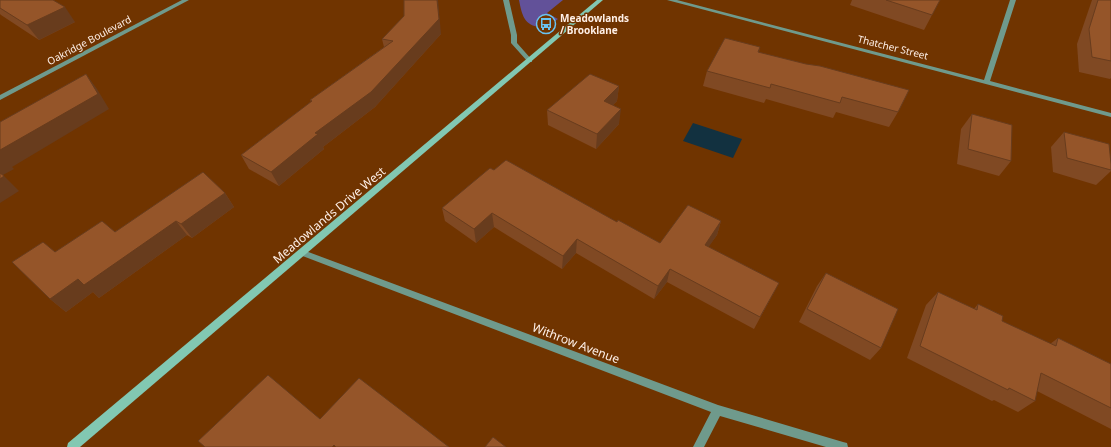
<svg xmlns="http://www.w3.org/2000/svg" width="1111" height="447" font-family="'Noto Sans',sans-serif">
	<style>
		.green { fill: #625199 }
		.water { fill: #123140 }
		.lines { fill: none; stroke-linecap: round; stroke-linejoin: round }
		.minor { fill: #6f9a8c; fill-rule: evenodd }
		.secondary { fill: #82c8b2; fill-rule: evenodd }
		.wall { fill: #804923 }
		.shaded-wall { fill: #683c1d }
		.building { fill: #955529; stroke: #683c1d }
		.labels { text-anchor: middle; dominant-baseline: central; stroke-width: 3; stroke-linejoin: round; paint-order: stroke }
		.far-poi-label { font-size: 10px; font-weight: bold; fill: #feefe6; stroke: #703400; text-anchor: start }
		.far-street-label { font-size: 10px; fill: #feefe6; stroke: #703400 }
		.street-label { font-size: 12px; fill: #feefe6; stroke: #703400 }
	</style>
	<rect width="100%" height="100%" fill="#703400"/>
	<!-- green -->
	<path class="green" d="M 519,0 L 563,0 L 547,13 L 558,19 L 548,26 L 546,24 L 541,27 C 524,26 522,15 519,0 Z"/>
	<!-- water -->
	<polygon class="water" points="693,123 742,139 733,158 683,141"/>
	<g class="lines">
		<!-- minor -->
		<g class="minor">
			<polygon points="182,0 189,0 0,100 0,95"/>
			<polygon points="503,0 509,0 517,35 517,43 532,60 532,62 528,62 511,43 511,35"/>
			<polygon points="667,0 677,0 984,80 1010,0 1016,0 990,81 1111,113 1111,117"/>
			<polygon points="303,250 718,405 843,442 847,443 848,447 826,447 720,416 704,447 693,447 711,412 300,255 299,253 300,251"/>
		</g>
		<!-- secondary -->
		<polygon class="secondary" points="597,0 603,0 80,447 67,447 68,443"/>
	</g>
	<!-- wall -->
	<g class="wall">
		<polygon points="0,0 75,22 39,40 1,15 0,14"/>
		<polygon points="852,0 940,0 924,30 850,5"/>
		<polygon points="1092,0 1111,0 1111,78 1110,79 1079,72 1077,44"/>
		<polygon points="441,34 375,107 323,147 324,149 279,186 249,169 241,155 311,102 310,100 384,47 382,39"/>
		<polygon points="760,47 759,52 898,112 889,127 836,112 833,118 766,99 764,103 703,86 707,71"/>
		<polygon points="619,86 617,101 613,105 619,124 596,149 548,125 547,110"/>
		<polygon points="972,114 1011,161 999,176 957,164 961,129"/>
		<polygon points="1064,132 1111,164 1111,171 1096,185 1053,172 1051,147"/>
		<polygon points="494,170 617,222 660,243 721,221 717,235 708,247 779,283 754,329 667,282 654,299 576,253 562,269 494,227 476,243 445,221 442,208"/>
		<polygon points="225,193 234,207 192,238 187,235 99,298 93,292 66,312 50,299 55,252"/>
		<polygon points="826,273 881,348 870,360 799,322 817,286"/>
		<polygon points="938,292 974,309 978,304 1002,321 1050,344 1058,338 1111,364 1111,429 1037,391 1035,401 1018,412 994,400 992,401 907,358 926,305"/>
	</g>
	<!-- shaded-wall -->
	<g class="shaded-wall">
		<polygon points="437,0 438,0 441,34 375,107 323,147 324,149 279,186 271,172 315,133"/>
		<polygon points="65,7 75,22 39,40 27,25"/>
		<polygon points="86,74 97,89 109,109 12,167 14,169 1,176 0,175 0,150"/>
		<polygon points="619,86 617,101 603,116 604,101"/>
		<polygon points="621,109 619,124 596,149 597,134"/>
		<polygon points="4,176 19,191 0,203 0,179"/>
		<polygon points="225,193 234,207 192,238 181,224"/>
		<polygon points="492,213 494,227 476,243 474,229"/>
		<polygon points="176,221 187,235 99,298 93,292 66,312 50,299 78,279"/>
		<polygon points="721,221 717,235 701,258 705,245"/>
		<polygon points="577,239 576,253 562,269 563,256"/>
		<polygon points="670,269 667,282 654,299 658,286"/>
	</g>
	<!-- building -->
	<g class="building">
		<polygon points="0,0 53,0 65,7 27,25 0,8"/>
		<polygon points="404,0 437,0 439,19 371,92 315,133 318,134 271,172 241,155 312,101 310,100 393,41 382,39 404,16"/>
		<polygon points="886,0 940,0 932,15"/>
		<polygon points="1098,0 1111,0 1111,61 1092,57 1089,29"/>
		<polygon points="725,38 760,47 758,52 806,64 820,66 909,90 898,112 842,97 840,103 771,84 770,88 707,71"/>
		<polygon points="86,74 98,94 0,150 0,122"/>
		<polygon points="590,74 619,86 604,101 621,109 597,134 547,110"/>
		<polygon points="972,114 1012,125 1011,161 968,149"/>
		<polygon points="1064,132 1109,144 1111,164 1111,170 1067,158"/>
		<polygon points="506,160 617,222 618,220 660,243 688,205 721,221 705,245 779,283 760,317 670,269 658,286 577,239 563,256 492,213 474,229 442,208 490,168 494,170"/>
		<polygon points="203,172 225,193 181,224 176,221 84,285 78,279 50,299 12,262 43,242 55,252 102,221 115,232"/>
		<polygon points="0,173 4,176 0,179"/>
		<polygon points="826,273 898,309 881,348 807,309"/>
		<polygon points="938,292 977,310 978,304 1003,316 1002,321 1056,346 1058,338 1111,364 1111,408 1041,373 1035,401 1009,388 1008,390 920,346"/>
		<polygon points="268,375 320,419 359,378 449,447 336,447 334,445 332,447 205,447 198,441"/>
		<polygon points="493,437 506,447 485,447"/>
	</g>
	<!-- icons -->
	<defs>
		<g id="bus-ring" transform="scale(1)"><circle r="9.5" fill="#703400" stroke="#6ac3f1" stroke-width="1.5"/><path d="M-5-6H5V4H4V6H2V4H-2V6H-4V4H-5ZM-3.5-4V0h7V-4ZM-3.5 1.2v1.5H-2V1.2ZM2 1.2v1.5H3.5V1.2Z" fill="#6ac3f1"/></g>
	</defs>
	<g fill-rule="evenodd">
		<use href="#bus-ring" x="546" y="24"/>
	</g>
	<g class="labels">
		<!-- far-poi labels -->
		<g class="far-poi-label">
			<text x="560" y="18">Meadowlands<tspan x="560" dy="12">/ Brooklane</tspan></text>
		</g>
		<!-- far-street labels -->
		<g class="far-street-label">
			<text transform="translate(89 40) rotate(-28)">Oakridge Boulevard</text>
			<text transform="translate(893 47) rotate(14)">Thatcher Street</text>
		</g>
		<!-- street labels -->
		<g class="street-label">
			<text transform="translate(329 215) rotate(-40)">Meadowlands Drive West</text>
			<text transform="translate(576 343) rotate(21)">Withrow Avenue</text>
		</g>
	</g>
</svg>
